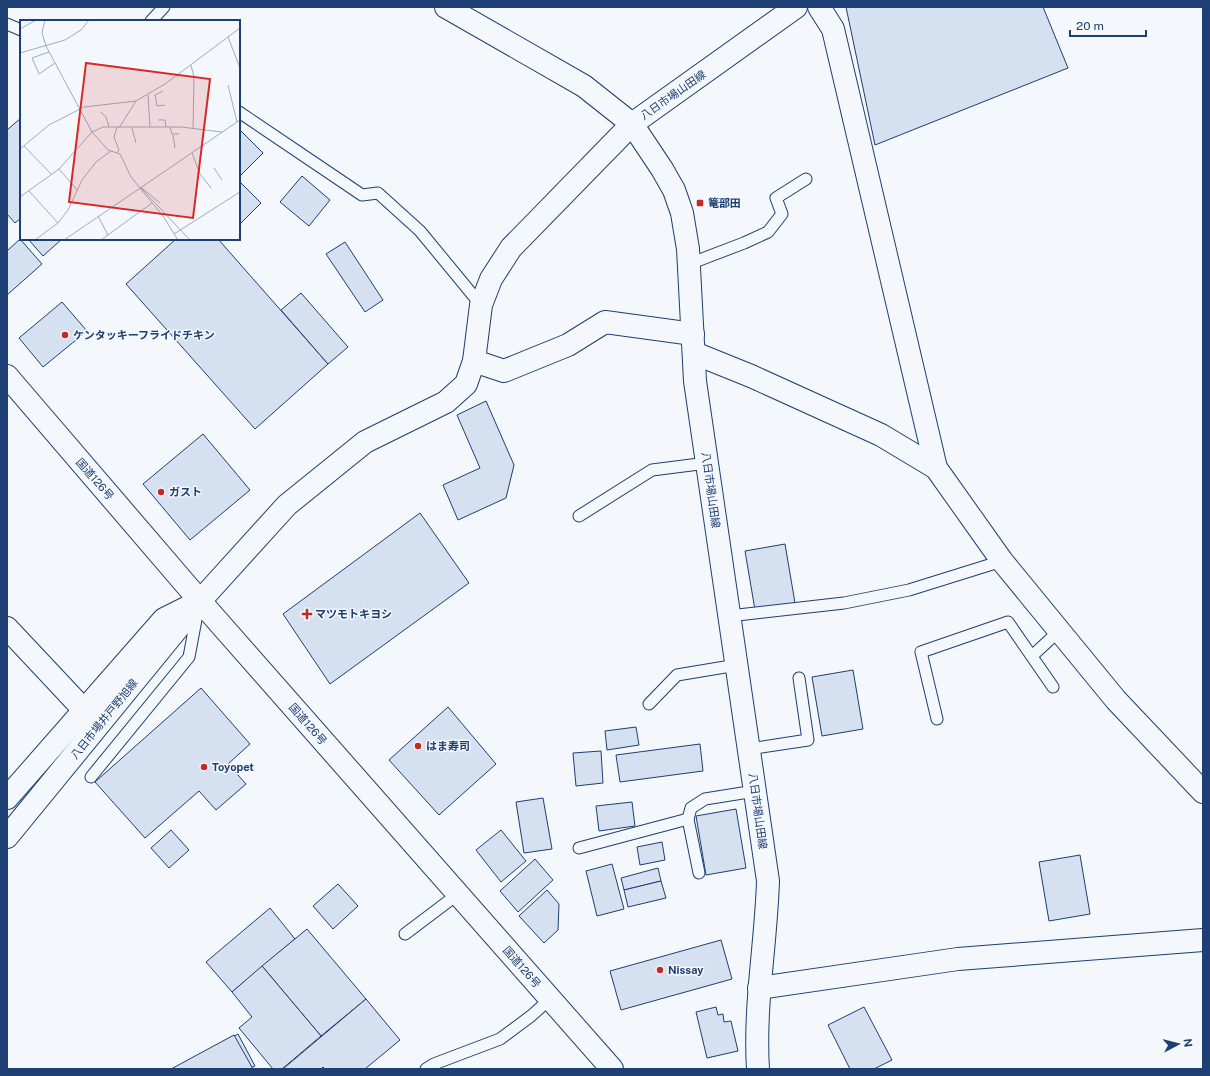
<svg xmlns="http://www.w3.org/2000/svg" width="1210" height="1076" font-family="'Public Sans','Noto Sans JP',sans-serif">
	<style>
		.building { fill: #d5e0f0; stroke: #1d3f73 }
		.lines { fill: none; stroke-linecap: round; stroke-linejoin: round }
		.service-casing { stroke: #1d3f73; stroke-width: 13 }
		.minor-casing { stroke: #1d3f73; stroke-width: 24 }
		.tertiary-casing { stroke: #1d3f73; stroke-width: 24 }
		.secondary-casing { stroke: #1d3f73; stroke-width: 24 }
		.trunk-casing { stroke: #1d3f73; stroke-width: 24 }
		.service { stroke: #f4f7fb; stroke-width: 11 }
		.minor { stroke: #f4f7fb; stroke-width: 22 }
		.tertiary { stroke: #f4f7fb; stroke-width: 22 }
		.secondary { stroke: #f4f7fb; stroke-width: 22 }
		.trunk { stroke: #f4f7fb; stroke-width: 22 }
		.poi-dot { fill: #c62828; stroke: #f4f7fb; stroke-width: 1.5 }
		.labels { text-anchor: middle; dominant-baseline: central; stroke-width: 3; stroke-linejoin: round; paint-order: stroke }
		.street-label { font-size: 11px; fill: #1d3f73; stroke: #f4f7fb }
		.poi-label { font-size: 11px; font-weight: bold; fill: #1d3f73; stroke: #f4f7fb; text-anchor: start }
		.inset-road { fill: none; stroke: #9eadc5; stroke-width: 1 }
		.view { fill: #d62828; fill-opacity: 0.15; stroke: #d62828; stroke-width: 2 }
		.inset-edge { fill: none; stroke: #1d3f73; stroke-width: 2 }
	</style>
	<rect width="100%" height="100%" fill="#f4f7fb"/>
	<!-- building -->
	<g class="building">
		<polygon points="846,7 1043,7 1068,68 875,145"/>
		<polygon points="21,118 21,218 15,223 7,214 7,130"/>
		<polygon points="239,129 263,153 239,177"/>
		<polygon points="302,176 330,200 309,226 280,202"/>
		<polygon points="241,183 261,203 239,225 239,184"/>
		<polygon points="20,239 42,264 7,295 7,251"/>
		<polygon points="28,239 62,239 43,256"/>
		<polygon points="176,239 218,239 328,364 255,429 126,284"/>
		<polygon points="345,242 383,300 365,312 326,254"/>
		<polygon points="301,293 348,347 328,364 281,310"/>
		<polygon points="62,302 87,331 43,367 19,338"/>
		<polygon points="486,401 514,465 506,498 458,520 443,485 480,468 457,415"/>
		<polygon points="203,434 250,490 190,540 143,484"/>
		<polygon points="420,513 469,583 330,684 283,614"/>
		<polygon points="785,544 795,603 755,610 745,551"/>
		<polygon points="853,670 863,729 822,736 812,677"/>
		<polygon points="201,688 250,744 228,764 246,784 216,810 199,791 145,838 95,782"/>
		<polygon points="448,707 496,764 439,815 389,760"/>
		<polygon points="636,727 639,745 607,750 605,731"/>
		<polygon points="700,744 703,771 620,782 616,755"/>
		<polygon points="601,751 603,783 576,786 573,753"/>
		<polygon points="543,798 552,849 524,853 516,802"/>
		<polygon points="632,802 635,826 599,831 596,806"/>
		<polygon points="736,809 746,868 706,875 696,816"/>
		<polygon points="171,830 189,850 169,868 151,848"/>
		<polygon points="501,830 526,861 501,882 476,850"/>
		<polygon points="662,842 665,860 640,865 637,847"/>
		<polygon points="1080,855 1090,914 1049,921 1039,862"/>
		<polygon points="535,859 553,880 518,912 500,891"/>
		<polygon points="612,864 624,909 597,916 586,871"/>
		<polygon points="658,868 661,881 624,890 621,878"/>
		<polygon points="661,881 666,898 628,907 624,890"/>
		<polygon points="338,884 358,906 333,929 313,906"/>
		<polygon points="547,890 559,904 558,930 544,943 519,916"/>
		<polygon points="270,908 295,939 232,992 206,962"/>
		<polygon points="307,929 366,999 321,1036 262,966"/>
		<polygon points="721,940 732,979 621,1010 610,971"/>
		<polygon points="262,966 321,1036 282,1069 273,1069 239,1028 252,1017 232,992"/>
		<polygon points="366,999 400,1040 365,1069 325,1069 323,1067 321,1069 285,1069 284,1068"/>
		<polygon points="716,1007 718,1015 723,1014 724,1022 731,1021 738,1051 707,1058 696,1012"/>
		<polygon points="864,1007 892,1060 874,1069 850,1069 828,1025"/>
		<polygon points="238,1034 255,1066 248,1069 174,1069"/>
		<polygon points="234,1035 253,1069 171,1069"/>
	</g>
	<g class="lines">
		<!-- service casing -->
		<g class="service-casing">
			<g id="service">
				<polyline points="151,21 164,7"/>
				<polyline points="7,24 21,30"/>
				<polyline points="239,112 362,195 378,193 420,231 481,305"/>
				<polyline points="689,264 744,243 768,232 782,214 776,198 806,179"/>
				<polyline points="579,516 652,470 707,463"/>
				<polyline points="729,616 844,603 909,590 1002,561"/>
				<polyline points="1032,656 1059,631"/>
				<polyline points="649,704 677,675 737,665"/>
				<polyline points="937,719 921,652 1008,622 1053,687"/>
				<polyline points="749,749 808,740 799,678"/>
				<polyline points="91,777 189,657 198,609"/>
				<polyline points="579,848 688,819"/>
				<polyline points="699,873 688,819 691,808 705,799 755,791"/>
				<polyline points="405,934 458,894"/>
				<polyline points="426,1069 434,1064 500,1039 531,1016 550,999"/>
			</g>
		</g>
		<!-- minor casing -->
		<g class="minor-casing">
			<g id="minor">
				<polyline points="819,7 833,29 936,468"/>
				<polyline points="694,353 751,376 881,435 936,468 1002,561 1116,700 1203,792"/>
				<polyline points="474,361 504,371 568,345 605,322 693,334"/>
				<polyline points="7,628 84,710"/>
				<polyline points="7,798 164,619 200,601"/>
				<polyline points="759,988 958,959 1203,940"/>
			</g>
		</g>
		<!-- tertiary casing -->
		<g class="tertiary-casing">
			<polyline id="tertiary" points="200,601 287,505 365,442 446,402 466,384 474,361 481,305 491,279 511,248 632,124 584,86 446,7"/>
		</g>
		<!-- secondary casing -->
		<g class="secondary-casing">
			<g id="secondary">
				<polyline points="7,837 200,601"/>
				<path d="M 758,1069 C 754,1006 766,944 768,881 L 695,381 L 688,249 L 682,213 L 674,190 L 662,169 L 632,124 L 796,7"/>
			</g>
		</g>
		<!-- trunk casing -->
		<g class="trunk-casing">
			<polyline id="trunk" points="7,376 200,601 612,1069"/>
		</g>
		<!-- service -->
		<use href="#service" class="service"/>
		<!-- minor -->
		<use href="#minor" class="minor"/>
		<!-- tertiary -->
		<use href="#tertiary" class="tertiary"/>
		<!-- secondary -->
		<use href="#secondary" class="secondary"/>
		<!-- trunk -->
		<use href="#trunk" class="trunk"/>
	</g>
	<!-- markers -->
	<g class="poi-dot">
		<rect x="696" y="199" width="8" height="8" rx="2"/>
		<circle cx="65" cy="335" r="4"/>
		<circle cx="161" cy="492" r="4"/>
		<path d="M305 608h4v4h4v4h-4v4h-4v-4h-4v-4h4z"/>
		<circle cx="418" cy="746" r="4"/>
		<circle cx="204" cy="767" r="4"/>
		<circle cx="660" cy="970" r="4"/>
	</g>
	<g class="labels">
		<!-- street labels -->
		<g class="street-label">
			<text transform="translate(673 95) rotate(-35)">八日市場山田線</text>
			<text transform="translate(95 479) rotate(49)">国道126号</text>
			<text transform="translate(711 490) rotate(82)">八日市場山田線</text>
			<text transform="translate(104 719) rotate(-51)">八日市場井戸野旭線</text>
			<text transform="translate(308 724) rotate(49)">国道126号</text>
			<text transform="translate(758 811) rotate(82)">八日市場山田線</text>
			<text transform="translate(522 967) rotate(49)">国道126号</text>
		</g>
		<!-- poi labels -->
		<g class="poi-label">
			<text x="708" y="203">篭部田</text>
			<text x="73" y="335">ケンタッキーフライドチキン</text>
			<text x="169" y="492">ガスト</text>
			<text x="315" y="614">マツモトキヨシ</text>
			<text x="426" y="746">はま寿司</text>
			<text x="212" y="767">Toyopet</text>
			<text x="668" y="970">Nissay</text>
		</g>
	</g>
	<!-- overview -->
	<g transform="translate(20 20)">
		<rect width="220" height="220" fill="#f4f7fb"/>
		<path class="inset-road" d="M 25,0 L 22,13 L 26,26 L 72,112 L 83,107 L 161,107 L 202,112M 0,9 L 16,0M 208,17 L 220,48M 29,32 L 12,38 L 19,54 L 35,43M 0,33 L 45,20 L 61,10 L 69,0M 171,45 L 174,57 L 173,109M 208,65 L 217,102M 143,71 L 135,75 L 137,86 L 145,85M 128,75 L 130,107M 81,92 L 86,97 L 89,107M 138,100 L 145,100 L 146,107M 97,107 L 94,117 L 99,130 L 97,133M 150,107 L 152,114 L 159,114M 99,108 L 116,81 L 145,64 L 220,8M 112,108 L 116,123M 153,115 L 155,128M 4,126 L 32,155M 0,129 L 29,105 L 64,87 L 116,81M 172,133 L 180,154 L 191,168M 194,148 L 202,160M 39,149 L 58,171M 121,168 L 170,220M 122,168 L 140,183M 9,171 L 38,203M 0,177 L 39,149 L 72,112 L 88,130 L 100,134 L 111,157 L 143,196 L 158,220M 78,196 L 88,215M 154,214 L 220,172M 15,220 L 38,203 L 48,190 L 62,160 L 76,142 L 91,131M 44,220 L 220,100M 81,220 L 132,183"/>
		<path class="view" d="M 66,43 L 190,59 L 173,198 L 49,182 Z"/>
		<rect width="220" height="220" class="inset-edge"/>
	</g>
	<!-- border -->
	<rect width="1210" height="1076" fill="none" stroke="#1d3f73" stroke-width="16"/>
	<!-- north arrow -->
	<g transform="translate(1178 1044) rotate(83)" stroke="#f4f7fb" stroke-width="3" paint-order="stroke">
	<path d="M0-3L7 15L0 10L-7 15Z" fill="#1d3f73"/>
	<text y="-6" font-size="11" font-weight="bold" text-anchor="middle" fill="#1d3f73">N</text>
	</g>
	<!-- scale -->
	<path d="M1070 30v6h76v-6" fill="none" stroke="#1d3f73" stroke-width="2"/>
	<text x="1076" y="30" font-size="12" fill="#1d3f73" stroke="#f4f7fb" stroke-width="3" paint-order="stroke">20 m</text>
</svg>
